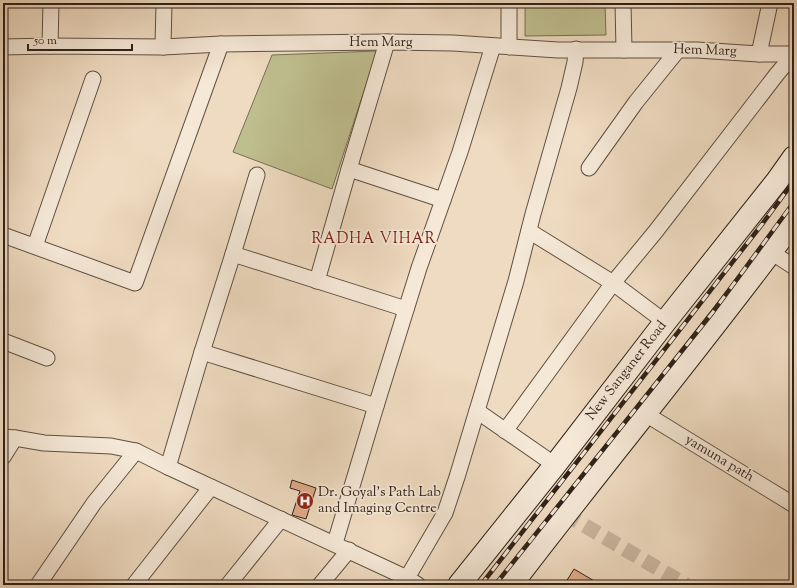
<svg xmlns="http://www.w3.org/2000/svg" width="797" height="588" font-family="'Sorts Mill Goudy',serif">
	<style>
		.green { fill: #bfbe8e; stroke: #777053 }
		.building { fill: #e1ac8c; stroke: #2f2118 }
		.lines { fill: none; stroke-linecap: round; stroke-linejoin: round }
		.street-tunnel { stroke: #c9b69f; stroke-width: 15; stroke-dasharray: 15 8; stroke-linecap: butt }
		.street-casing { stroke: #5f5042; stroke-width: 17 }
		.secondary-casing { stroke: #2f2118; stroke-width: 24 }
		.street { stroke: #f5e8d7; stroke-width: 15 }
		.secondary { stroke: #f5e8d7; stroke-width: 22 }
		.rail-casing { stroke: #2f2118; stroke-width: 4.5 }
		.rail { stroke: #f5e8d7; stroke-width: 3; stroke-dasharray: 9; stroke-linecap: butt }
		.labels { text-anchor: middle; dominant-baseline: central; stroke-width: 3.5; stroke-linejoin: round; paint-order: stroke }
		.street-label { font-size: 14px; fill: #2f2118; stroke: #f5e8d7 }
		.poi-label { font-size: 14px; fill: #2f2118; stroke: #f5e8d7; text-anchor: start }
		.neighbourhood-label { font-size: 15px; letter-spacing: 1px; fill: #7a1f14; stroke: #f5e8d7 }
	</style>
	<rect width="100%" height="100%" fill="#efdbc1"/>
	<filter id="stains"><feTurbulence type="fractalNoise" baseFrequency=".005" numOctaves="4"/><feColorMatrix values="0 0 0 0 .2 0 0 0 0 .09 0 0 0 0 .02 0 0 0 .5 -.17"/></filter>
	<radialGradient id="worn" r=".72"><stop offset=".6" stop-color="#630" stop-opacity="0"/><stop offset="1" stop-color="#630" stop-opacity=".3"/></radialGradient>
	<!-- green -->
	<g class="green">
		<polygon points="525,3 605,3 606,35 525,36"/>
		<polygon points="377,51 332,189 233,152 272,55"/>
	</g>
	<!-- building -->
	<g class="building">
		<polygon points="292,480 316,488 306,519 292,515 300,491 290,488"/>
		<polygon points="574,569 601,585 564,585"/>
	</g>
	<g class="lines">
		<!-- street-tunnel -->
		<polyline class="street-tunnel" points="565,514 686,585"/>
		<!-- street casing -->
		<g class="street-casing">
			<g id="street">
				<polyline points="509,3 509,47"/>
				<polyline points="623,3 624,50"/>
				<polyline points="50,46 51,3"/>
				<polyline points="3,47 50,46 163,47 221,44 387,42 453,43 558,50 697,50 759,54 794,54"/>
				<polyline points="163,47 164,3"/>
				<polyline points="759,54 770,3"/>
				<polyline points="589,168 636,102 678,50"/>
				<polyline points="349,169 387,42"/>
				<polyline points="529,231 613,283 665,322"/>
				<polyline points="3,235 135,283 221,44"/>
				<polyline points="35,246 93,79"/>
				<polyline points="771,252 794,267"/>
				<polyline points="233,254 257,175"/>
				<polyline points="317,281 349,169 443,200"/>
				<polyline points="3,341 47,358"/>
				<polyline points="202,352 233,254 406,309"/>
				<polyline points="477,411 555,465"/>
				<polyline points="644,413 794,505"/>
				<polyline points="505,431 613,283 656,231 777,74 794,54"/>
				<polyline points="3,437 15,438 44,443 111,446 136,451 168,467 407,578 418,585"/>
				<polyline points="3,457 15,438"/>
				<polyline points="168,467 202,352 376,406"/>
				<polyline points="335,543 376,406 419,268 460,152 493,46"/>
				<polyline points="407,578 445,513 457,477 516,281 533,214 569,88 575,62 576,49"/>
				<polyline points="38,585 94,503 136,451"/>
				<polyline points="134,585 211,487"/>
				<polyline points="228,585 281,519"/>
				<polyline points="320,585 349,550"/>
			</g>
		</g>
		<!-- secondary casing -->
		<g class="secondary-casing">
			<g id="secondary">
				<polyline points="459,585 555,465 665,322 777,181 794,157"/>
				<path d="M 511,585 C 604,463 703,344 794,221"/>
			</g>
		</g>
		<!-- street -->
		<use href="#street" class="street"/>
		<!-- secondary -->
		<use href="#secondary" class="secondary"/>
		<!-- rail casing -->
		<g class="rail-casing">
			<g id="rail">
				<polyline points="481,585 763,223 794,181"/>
				<polyline points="495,585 713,312 794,202"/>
			</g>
		</g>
		<!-- rail -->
		<use href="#rail" class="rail"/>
	</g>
	<!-- icons -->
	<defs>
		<g id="hospital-disc" transform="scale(0.9)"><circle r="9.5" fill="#8f2418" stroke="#f5e8d7"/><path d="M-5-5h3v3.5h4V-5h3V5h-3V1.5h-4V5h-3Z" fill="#fff"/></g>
	</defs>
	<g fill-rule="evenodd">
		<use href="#hospital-disc" x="305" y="501"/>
	</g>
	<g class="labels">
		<!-- street labels -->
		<g class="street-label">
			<text x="381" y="43">Hem Marg</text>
			<text transform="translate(705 51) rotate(2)">Hem Marg</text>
			<text transform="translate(627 371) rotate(-52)">New Sanganer Road</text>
			<text transform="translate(719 459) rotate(31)">yamuna path</text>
		</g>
		<!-- poi labels -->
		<g class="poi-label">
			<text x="318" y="493">Dr. Goyal's Path Lab<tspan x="318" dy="16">and Imaging Centre</tspan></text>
		</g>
		<!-- neighbourhood labels -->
		<g class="neighbourhood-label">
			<text x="374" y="239">RADHA VIHAR</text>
		</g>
	</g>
	<!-- margin -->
	<rect width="797" height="588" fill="none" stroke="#efdbc1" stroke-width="16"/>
	<rect x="4" y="4" width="789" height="580" fill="none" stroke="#2f2118" stroke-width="2"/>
	<rect x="8" y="8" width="781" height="572" fill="none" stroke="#2f2118"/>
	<!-- scale -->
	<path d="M28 44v6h104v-6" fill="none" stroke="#2f2118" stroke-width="2"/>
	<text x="34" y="44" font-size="12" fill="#2f2118" stroke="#f5e8d7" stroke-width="3" paint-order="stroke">50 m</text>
	<rect width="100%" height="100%" filter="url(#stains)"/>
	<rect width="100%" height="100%" fill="url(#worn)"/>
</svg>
